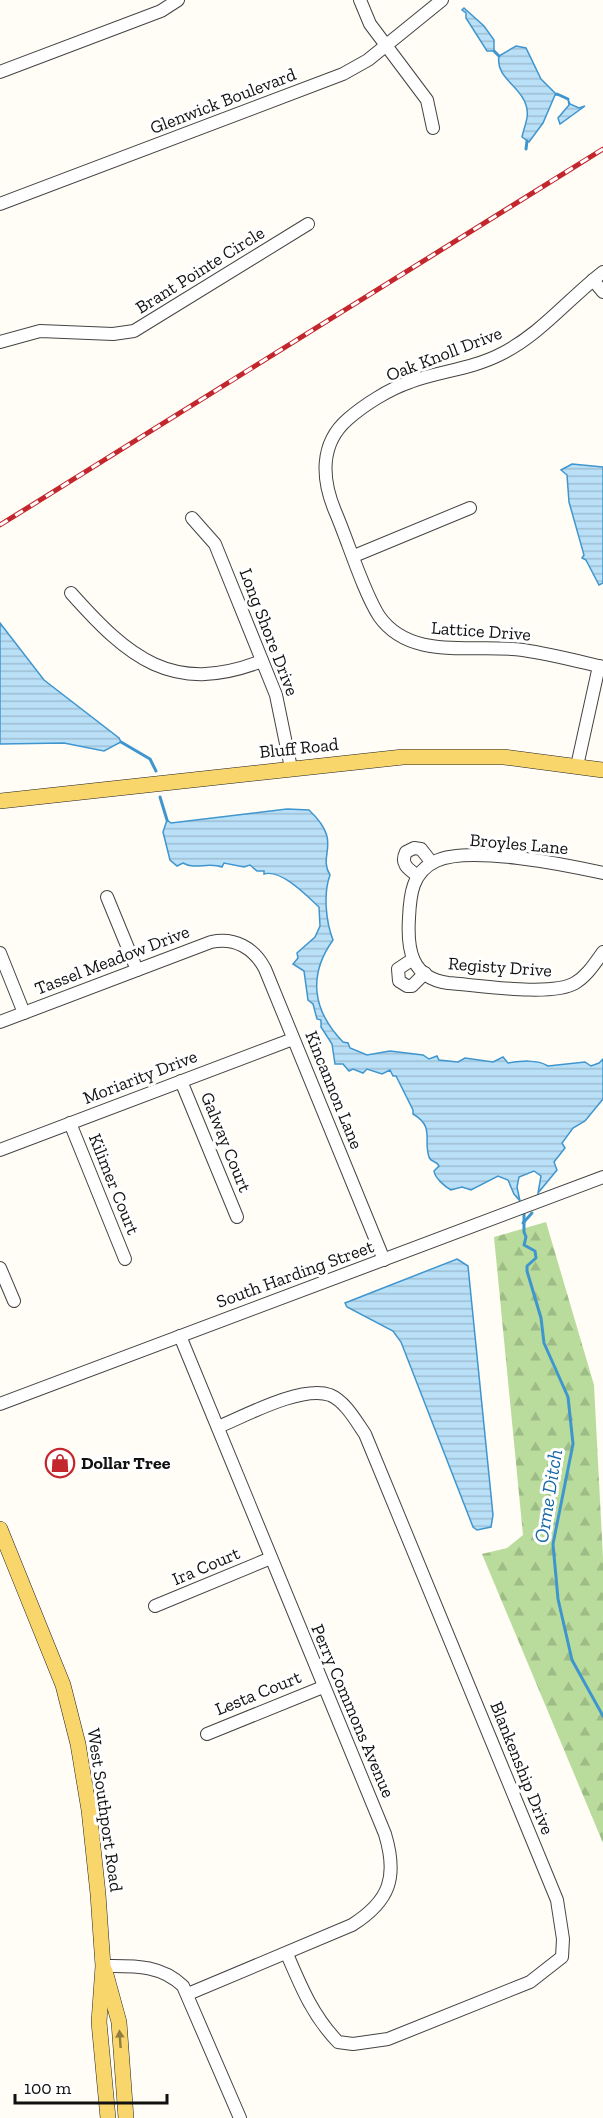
<svg xmlns="http://www.w3.org/2000/svg" width="603" height="2118" font-family="'Zilla Slab',serif">
	<style>
		.forest { fill: url(#forest-firs) }
		.water { fill: url(#water-rules); stroke: #3f96cf; stroke-width: 1.5 }
		.lines { fill: none; stroke-linecap: round; stroke-linejoin: round }
		.stream { stroke: #3f96cf; stroke-width: 3 }
		.minor-casing { stroke: #444; stroke-width: 14 }
		.major-casing { stroke: #222; stroke-width: 16 }
		.minor { stroke: #fff; stroke-width: 12 }
		.major { stroke: #f9d66b; stroke-width: 15 }
		.rail-casing { stroke: #c4262e; stroke-width: 5 }
		.rail { stroke: #fff; stroke-width: 3; stroke-dasharray: 9; stroke-linecap: butt }
		.oneway { fill: #917d42 }
		.labels { text-anchor: middle; dominant-baseline: central; stroke-width: 6; stroke-linejoin: round; paint-order: stroke }
		.street-label { font-size: 18px; fill: #111; stroke: #fff }
		.poi-label { font-size: 18px; font-weight: bold; fill: #111; stroke: #fff; text-anchor: start }
		.water-label { font-size: 20px; font-style: italic; fill: #1768a6; stroke: #fff }
	</style>
	<defs>
		<pattern id="forest-firs" width="22" height="20" patternUnits="userSpaceOnUse" patternTransform="scale(1.5)"><rect width="22" height="20" fill="#b9dc9c"/><path d="M5 1l3.5 6h-7zM16 11l3.5 6h-7z" fill="#9ebc85"/></pattern>
		<pattern id="water-rules" width="6" height="5" patternUnits="userSpaceOnUse" patternTransform="scale(1.5)"><rect width="6" height="5" fill="#b9e0f7"/><path d="M0 2.5h6" fill="none" stroke="#9ebfd3"/></pattern>
	</defs>
	<rect width="100%" height="100%" fill="#fffdf5"/>
	<!-- forest -->
	<polygon class="forest" points="546,1222 594,1385 603,1558 603,1843 482,1554 507,1548 523,1535 494,1237"/>
	<!-- water -->
	<g class="water">
		<polygon points="464,8 484,26 494,40 494,51 487,51 466,18 466,13 462,10"/>
		<path d="M 516,46 L 526,48 L 541,79 L 557,95 L 555,95 L 543,123 L 529,142 L 522,137 C 524,126 530,117 526,105 C 521,86 495,78 499,56 Z"/>
		<polygon points="568,99 570,104 579,108 585,106 560,124 558,118 569,105"/>
		<polygon points="572,464 603,467 603,583 599,585 586,560 582,558 584,555 569,502 567,475 561,470"/>
		<polygon points="0,623 44,680 119,738 121,742 104,751 64,743 0,744"/>
		<path d="M 287,809 L 309,810 C 344,843 317,854 330,875 C 323,894 326,922 333,940 C 308,975 312,1010 343,1042 L 348,1043 L 350,1048 L 367,1055 L 390,1051 L 423,1055 L 429,1059 L 437,1056 L 439,1060 L 458,1062 L 465,1058 L 493,1062 L 503,1057 L 508,1063 C 521,1061 537,1059 548,1066 L 585,1062 L 591,1066 L 599,1063 L 603,1059 L 603,1099 L 585,1121 L 573,1128 L 562,1143 L 565,1148 L 554,1162 L 557,1170 L 538,1193 L 541,1176 L 534,1171 L 519,1177 L 517,1187 L 520,1201 L 514,1194 L 508,1180 L 498,1176 L 471,1190 L 462,1187 L 451,1190 C 444,1186 435,1178 434,1171 L 439,1166 C 436,1160 431,1163 429,1157 C 423,1139 435,1127 413,1114 L 413,1110 L 396,1076 L 393,1076 L 390,1070 L 382,1074 L 367,1069 L 363,1073 L 353,1069 L 349,1071 L 343,1064 L 335,1064 L 332,1044 L 321,1027 L 321,1020 L 317,1019 L 313,1004 L 308,1000 L 304,971 L 293,964 L 298,958 L 297,953 L 315,937 L 320,926 L 319,907 C 306,895 281,869 264,874 L 264,871 L 257,871 L 250,865 L 244,867 L 224,863 L 222,867 C 208,862 195,870 183,863 L 177,866 L 170,860 L 163,832 L 167,820 L 171,823 Z"/>
		<polygon points="457,1259 468,1266 493,1515 491,1527 477,1530 473,1527 401,1342 393,1331 347,1307 345,1303"/>
	</g>
	<g class="lines">
		<!-- stream -->
		<g class="stream">
			<polyline points="494,51 499,56"/>
			<polyline points="557,94 568,99"/>
			<polyline points="526,149 527,141"/>
			<polyline points="121,742 150,759 156,771"/>
			<polyline points="160,797 167,820"/>
			<polyline points="524,1214 524,1232 526,1237 524,1245 535,1251 536,1258 527,1266 527,1271 541,1318 544,1343 568,1397 573,1444 553,1544 558,1599 572,1660 603,1716"/>
			<polyline points="523,1223 532,1213"/>
		</g>
		<!-- minor casing -->
		<g class="minor-casing">
			<g id="minor">
				<polyline points="360,0 370,24 427,100 433,128"/>
				<polyline points="0,72 161,11 178,0"/>
				<polyline points="0,204 343,74 368,60 442,0"/>
				<path d="M 603,272 C 568,299 541,334 501,354 C 472,369 440,371 410,382 C 389,389 364,405 348,419 C 319,444 322,480 335,511 C 348,541 363,591 379,616 C 411,662 475,643 523,650 C 550,654 577,661 603,667"/>
				<polyline points="593,280 603,292"/>
				<polyline points="0,342 40,331 113,334 134,331 308,224"/>
				<polyline points="192,518 215,544 276,695 291,768"/>
				<polyline points="354,556 470,508"/>
				<path d="M 71,593 C 128,657 172,696 262,661"/>
				<polyline points="577,766 599,666"/>
				<path d="M 603,873 C 567,865 469,845 436,861 C 412,872 410,895 409,918 C 407,949 411,978 448,983 C 477,985 552,997 575,983 C 587,976 595,963 603,952"/>
				<path d="M 418,876 C 408,869 400,864 406,852 L 414,848 L 421,849 L 432,863"/>
				<polyline points="107,897 137,970"/>
				<polyline points="0,953 24,1013"/>
				<polyline points="413,959 398,969 399,981 407,986 412,986 425,973"/>
				<path d="M 0,1022 L 211,942 C 235,937 254,948 265,969 L 384,1260"/>
				<polyline points="181,1081 237,1217"/>
				<polyline points="70,1123 125,1259"/>
				<polyline points="0,1150 293,1039"/>
				<polyline points="0,1268 14,1301"/>
				<path d="M 180,1336 L 385,1834 C 398,1877 390,1901 352,1925 L 188,1994"/>
				<polyline points="0,1404 603,1177"/>
				<path d="M 218,1427 C 245,1416 301,1385 330,1395 C 345,1401 356,1421 365,1434 L 557,1900 L 563,1939 L 562,1957 L 530,1982 L 388,2039 L 353,2044 L 338,2042 C 313,2016 301,1987 287,1954"/>
				<polyline points="155,1606 271,1558"/>
				<polyline points="207,1734 323,1687"/>
				<path d="M 103,1966 C 133,1966 160,1964 183,1986 L 240,2118"/>
			</g>
		</g>
		<!-- major casing -->
		<g class="major-casing">
			<g id="major">
				<polyline points="0,801 403,757 504,757 603,770"/>
				<polyline points="0,1529 63,1685 78,1744 89,1810 98,1894 103,1966 99,2022 108,2118"/>
				<polyline points="105,1971 119,2022 126,2118"/>
			</g>
		</g>
		<!-- minor -->
		<use href="#minor" class="minor"/>
		<!-- major -->
		<use href="#major" class="major"/>
		<!-- rail casing -->
		<g class="rail-casing">
			<polyline id="rail" points="0,525 603,149"/>
		</g>
		<!-- rail -->
		<use href="#rail" class="rail"/>
	</g>
	<!-- one-way arrows -->
	<defs><path id="oneway-solid" d="M-6-.8H1V-3.2L6.5 0L1 3.2V.8H-6Z" transform="scale(1.5)"/></defs>
	<use class="oneway" href="#oneway-solid" transform="translate(120 2039) rotate(-94)"/>
	<!-- icons -->
	<defs>
		<g id="shop-ring" transform="scale(1.5)"><circle r="9.5" fill="#fff" stroke="#c4262e" stroke-width="1.5"/><path d="M-5-2.5h2.3a2.7 3.5 0 0 1 5.4 0H5L5.5 6h-11ZM-1.5-2.5h3a1.5 2.3 0 0 0-3 0Z" fill="#c4262e"/></g>
	</defs>
	<g fill-rule="evenodd">
		<use href="#shop-ring" x="60" y="1463"/>
	</g>
	<g class="labels">
		<!-- street labels -->
		<g class="street-label">
			<text transform="translate(223 101) rotate(-21)">Glenwick Boulevard</text>
			<text transform="translate(200 270) rotate(-32)">Brant Pointe Circle</text>
			<text transform="translate(444 354) rotate(-21)">Oak Knoll Drive</text>
			<text transform="translate(481 631) rotate(4)">Lattice Drive</text>
			<text transform="translate(269 632) rotate(69)">Long Shore Drive</text>
			<text transform="translate(299 748) rotate(-6)">Bluff Road</text>
			<text transform="translate(519 844) rotate(5)">Broyles Lane</text>
			<text transform="translate(112 960) rotate(-21)">Tassel Meadow Drive</text>
			<text transform="translate(500 967) rotate(4)">Registy Drive</text>
			<text transform="translate(140 1077) rotate(-21)">Moriarity Drive</text>
			<text transform="translate(334 1090) rotate(68)">Kincannon Lane</text>
			<text transform="translate(226 1142) rotate(68)">Galway Court</text>
			<text transform="translate(114 1184) rotate(68)">Kilimer Court</text>
			<text transform="translate(295 1274) rotate(-20)">South Harding Street</text>
			<text transform="translate(206 1566) rotate(-23)">Ira Court</text>
			<text transform="translate(258 1693) rotate(-22)">Lesta Court</text>
			<text transform="translate(353 1711) rotate(67)">Perry Commons Avenue</text>
			<text transform="translate(522 1768) rotate(68)">Blankenship Drive</text>
			<text transform="translate(105 1810) rotate(82)">West Southport Road</text>
		</g>
		<!-- poi labels -->
		<g class="poi-label">
			<text x="81" y="1463">Dollar Tree</text>
		</g>
		<!-- water labels -->
		<g class="water-label">
			<text transform="translate(548 1496) rotate(-81)">Orme Ditch</text>
		</g>
	</g>
	<!-- scale -->
	<path d="M15 2094v9h152v-9" fill="none" stroke="#111111" stroke-width="3"/>
	<text x="24" y="2094" font-size="18" fill="#111111" stroke="#ffffff" stroke-width="4.5" paint-order="stroke">100 m</text>
</svg>
